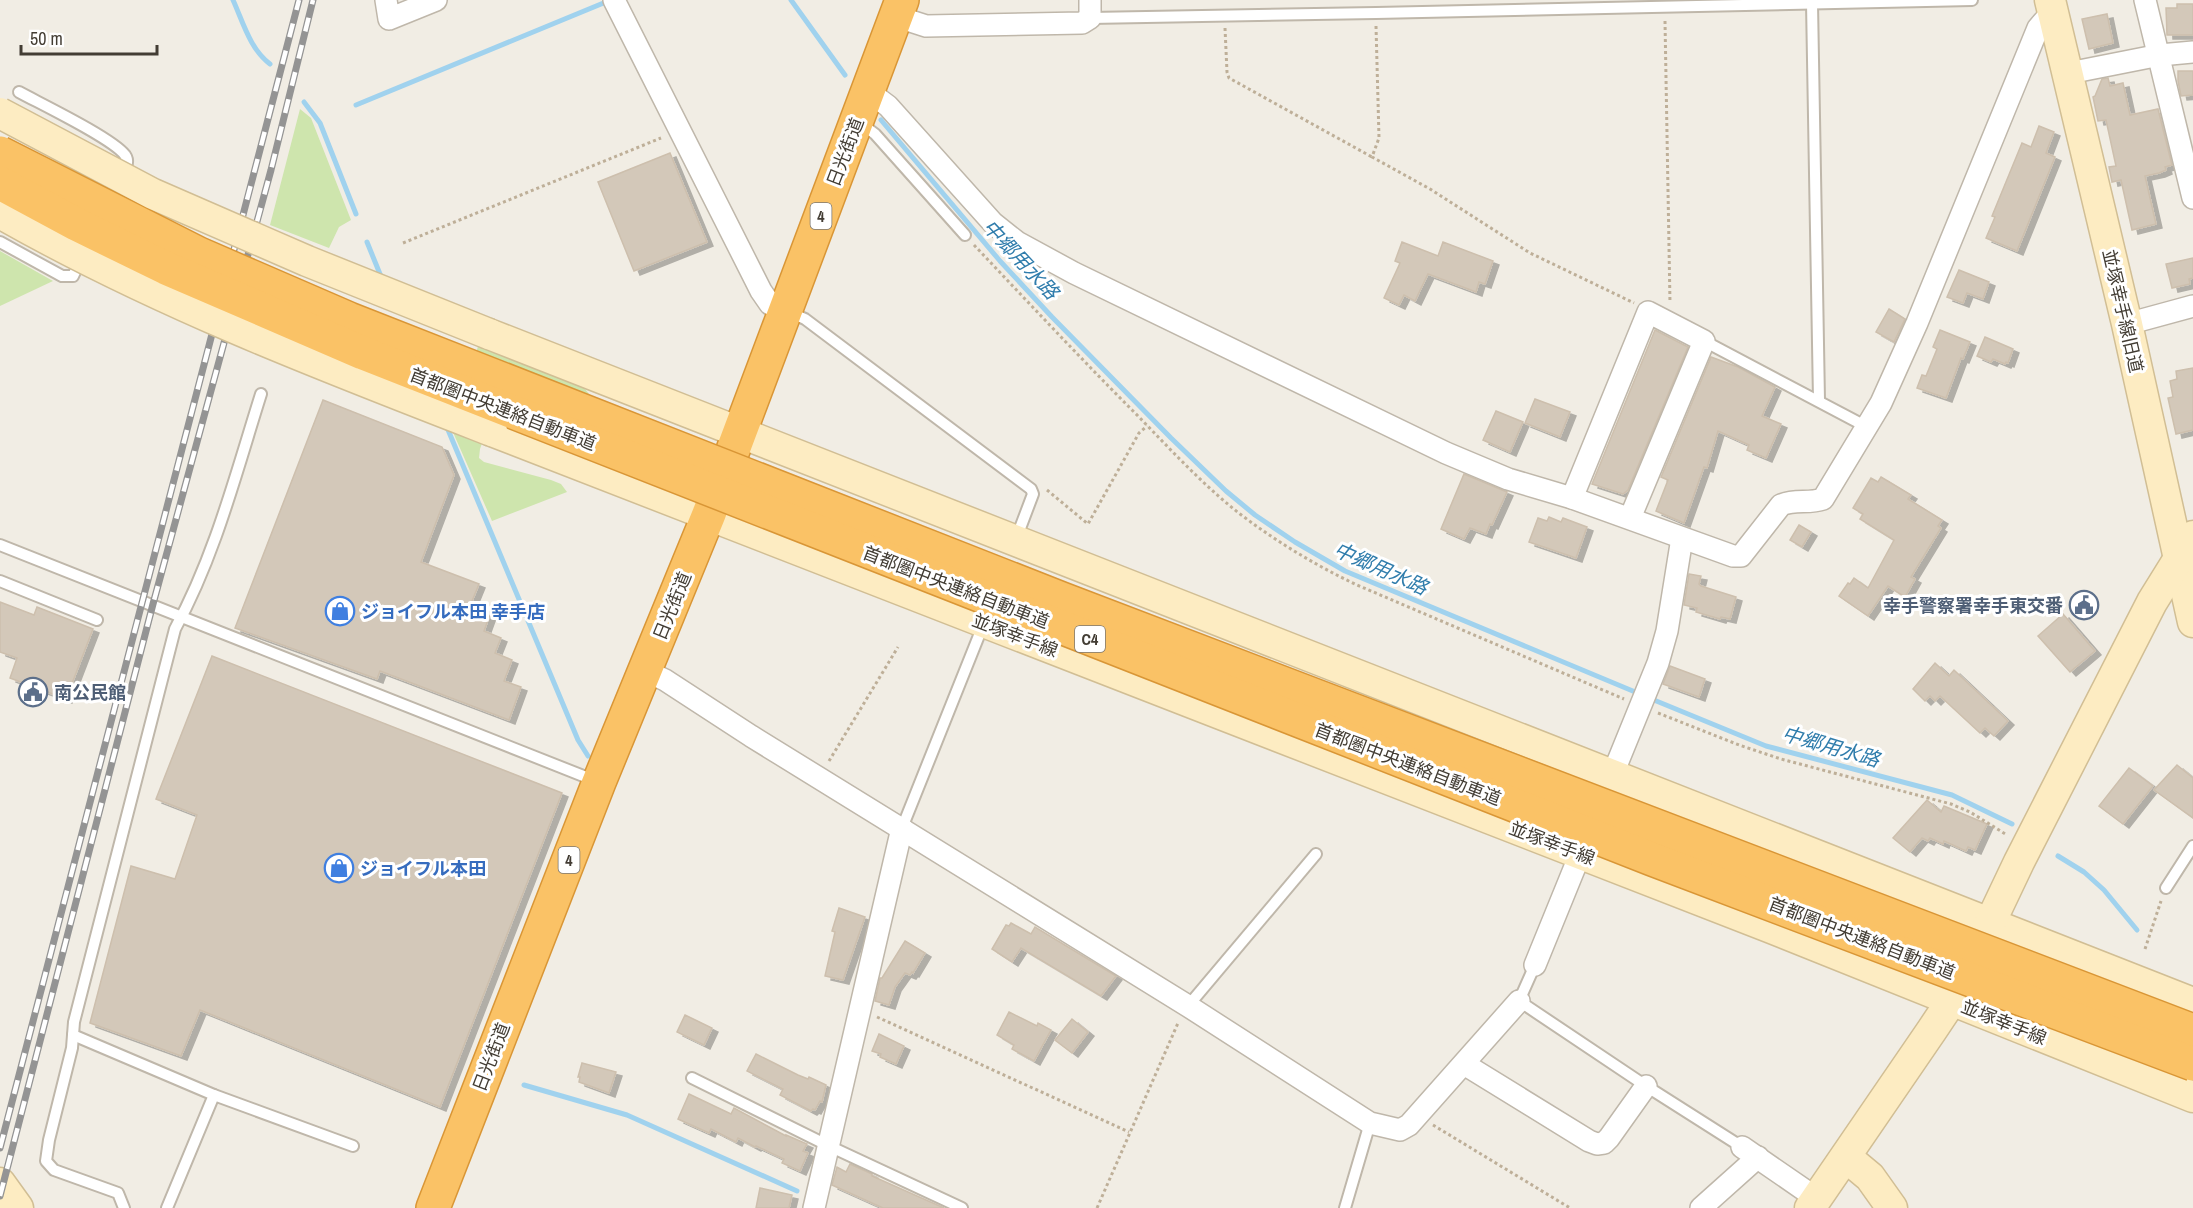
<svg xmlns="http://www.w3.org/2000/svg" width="2193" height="1208" font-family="'Archivo Narrow','Noto Sans JP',sans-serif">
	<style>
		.green { fill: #cee5ad }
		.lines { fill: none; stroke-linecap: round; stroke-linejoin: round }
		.stream { stroke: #a0d2ee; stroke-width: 5 }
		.building { fill: #d3c8b9; stroke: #cdbfad; stroke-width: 1.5; filter: url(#shadow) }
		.lane-casing { stroke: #bfb7aa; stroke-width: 14 }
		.street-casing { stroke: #bfb7aa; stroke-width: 24 }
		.secondary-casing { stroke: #d1be94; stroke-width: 33 }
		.highway-casing { stroke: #d99636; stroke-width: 36 }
		.path { stroke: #beaf98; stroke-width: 3; stroke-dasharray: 3 3; stroke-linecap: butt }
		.lane { stroke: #fff; stroke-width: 10 }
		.street { stroke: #fff; stroke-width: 21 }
		.secondary { stroke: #fdecc2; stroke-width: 30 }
		.highway { stroke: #fac266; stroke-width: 33 }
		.rail-casing { stroke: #949494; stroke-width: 7 }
		.rail { stroke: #fff; stroke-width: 4.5; stroke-dasharray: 14; stroke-linecap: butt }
		.secondary-bridge-casing { stroke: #d1be94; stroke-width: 33; stroke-linecap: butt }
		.highway-bridge-casing { stroke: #d99636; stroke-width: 36; stroke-linecap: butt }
		.secondary-bridge { stroke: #fdecc2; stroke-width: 30 }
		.highway-bridge { stroke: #fac266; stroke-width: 33 }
		.labels { text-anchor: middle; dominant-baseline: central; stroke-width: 6; stroke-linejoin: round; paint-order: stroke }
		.shield { fill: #fff; stroke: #7b7771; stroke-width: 1.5 }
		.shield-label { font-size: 16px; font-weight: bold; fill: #433d34 }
		.street-label { font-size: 18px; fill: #433d34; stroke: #fff }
		.service-label { font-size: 18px; font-weight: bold; fill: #4e5e75; stroke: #fff; text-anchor: end }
		.shop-label { font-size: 18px; font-weight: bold; fill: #366cbe; stroke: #fff; text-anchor: start }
		.water-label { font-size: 20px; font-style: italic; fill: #307dac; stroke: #fff }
	</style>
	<defs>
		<filter id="shadow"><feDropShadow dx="6" dy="4" stdDeviation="0" flood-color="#0004"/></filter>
	</defs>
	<rect width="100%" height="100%" fill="#f1ede4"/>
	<!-- green -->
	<g class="green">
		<polygon points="300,109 311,118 351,220 339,227 329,248 270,225"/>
		<polygon points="0,251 53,281 0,306"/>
		<polygon points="480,340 574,380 585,389 598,405 491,417 480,449 479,458 484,462 551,480 561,484 567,492 492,521 452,430"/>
	</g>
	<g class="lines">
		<!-- stream -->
		<g class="stream">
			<path d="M 233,0 C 243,22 250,49 270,64"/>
			<polyline points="791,0 845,75"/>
			<polyline points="304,102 320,123 356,214"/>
			<polyline points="356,105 606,2"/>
			<polyline points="881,120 1000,261 1052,317 1171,438 1226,491 1255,515 1295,542 1345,571 1640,694"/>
			<polyline points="367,242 382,279"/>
			<polyline points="446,425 578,740 588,756"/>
			<polyline points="1649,698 1766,746 1952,795 2012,824"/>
			<polyline points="2058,856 2084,872 2104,890 2137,930"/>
			<polyline points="524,1085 627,1115 797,1191"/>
		</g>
	</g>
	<!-- building -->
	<g class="building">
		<polygon points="2177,4 2193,4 2193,35 2167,35 2166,8 2177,8"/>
		<polygon points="2107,14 2113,43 2089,49 2082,19"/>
		<polygon points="2178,71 2193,71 2193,95 2181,96 2178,81"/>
		<polygon points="2108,78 2110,86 2123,83 2130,115 2158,109 2172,165 2165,167 2166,170 2159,173 2145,176 2156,224 2132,230 2121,180 2112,182 2109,167 2116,166 2106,120 2098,121 2093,97 2095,96 2102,79"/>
		<polygon points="2039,126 2054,132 2046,153 2055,157 2017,251 1986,238 1995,217 1992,216 2022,143 2031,147"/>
		<polygon points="670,153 707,242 634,271 598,182"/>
		<polygon points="1402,242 1438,256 1443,242 1493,261 1485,284 1479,282 1476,292 1428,274 1415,301 1404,295 1399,305 1384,298 1400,263 1395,261"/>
		<polygon points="2193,258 2193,278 2189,279 2190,284 2172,288 2166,264"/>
		<polygon points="1959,270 1989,282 1983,299 1967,293 1963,303 1947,297"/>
		<polygon points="1889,309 1905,319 1894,342 1876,332"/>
		<polygon points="1655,330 1688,347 1628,490 1623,494 1592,484"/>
		<polygon points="1940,330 1970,342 1963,359 1961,358 1946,398 1917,388 1922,375 1926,376 1937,349 1933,347"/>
		<polygon points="1985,337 2013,349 2008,363 2006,362 2005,364 1993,359 1991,362 1977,356"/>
		<polygon points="1711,357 1738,367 1775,387 1762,416 1781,424 1766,458 1747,450 1749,445 1718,431 1707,468 1704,467 1684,523 1656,511 1668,480 1661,477"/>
		<polygon points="2193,368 2193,430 2176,434 2168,398 2173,397 2170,381 2177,379 2176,371"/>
		<polygon points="1535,399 1570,412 1560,437 1525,423"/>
		<polygon points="323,400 442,447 454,475 421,562 479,584 472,601 492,609 484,631 501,638 495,653 512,660 504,681 521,687 509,720 380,671 377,679 235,628"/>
		<polygon points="1496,411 1523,422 1510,452 1483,440"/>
		<polygon points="1464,474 1507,492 1492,525 1490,524 1486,534 1470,528 1464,539 1441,529"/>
		<polygon points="1881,477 1911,495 1908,499 1942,520 1938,526 1941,528 1911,577 1915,579 1905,597 1888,586 1868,616 1839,596 1848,583 1850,584 1854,578 1868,588 1894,540 1860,519 1863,514 1853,508 1871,478 1878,482"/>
		<polygon points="1549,517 1561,522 1563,518 1587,527 1576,558 1529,542 1538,518 1547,521"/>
		<polygon points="1799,525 1811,532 1802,547 1790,540"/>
		<polygon points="1689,574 1701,576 1699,584 1701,586 1736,597 1730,619 1721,617 1720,619 1696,612 1697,608 1684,605"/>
		<polygon points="0,602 34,615 37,607 93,629 66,699 10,678 17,658 0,652"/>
		<polygon points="2063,614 2095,651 2070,672 2038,636"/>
		<polygon points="212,656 562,793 440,1107 200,1010 181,1056 90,1023 131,866 175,879 197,815 156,799"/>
		<polygon points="1935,663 1949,676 1954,670 2008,721 1994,736 1985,728 1980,733 1940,696 1935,701 1930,696 1925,701 1913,689"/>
		<polygon points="1670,666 1705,679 1699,697 1663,684"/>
		<polygon points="2177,765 2193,778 2193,818 2154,790"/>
		<polygon points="2129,768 2153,786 2123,824 2099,806"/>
		<polygon points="1927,800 1941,812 1944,806 1987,824 1975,850 1968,847 1966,851 1944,841 1943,844 1930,838 1928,841 1922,838 1910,852 1893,838"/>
		<polygon points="839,908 865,917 843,980 825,976 835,932 832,931"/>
		<polygon points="1011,923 1031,934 1035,927 1116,976 1101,996 1021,948 1012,962 992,949 1006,925 1009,926"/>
		<polygon points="905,941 925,953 913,973 912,972 910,975 905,973 895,987 889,1005 875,1001 880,978 882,978"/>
		<polygon points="1009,1012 1037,1026 1038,1023 1051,1030 1034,1061 1012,1049 1014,1045 997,1035"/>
		<polygon points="685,1015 712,1028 704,1045 677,1032"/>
		<polygon points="1072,1019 1088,1032 1072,1053 1055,1040"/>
		<polygon points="879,1034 904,1046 896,1064 880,1057 881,1054 872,1051"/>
		<polygon points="756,1054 798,1075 808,1079 809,1077 826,1085 822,1102 820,1101 815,1110 813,1109 811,1111 780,1095 783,1089 747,1071"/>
		<polygon points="582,1063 616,1072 609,1093 579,1082 580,1077 578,1077"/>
		<polygon points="689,1094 731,1114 734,1108 786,1136 786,1135 807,1144 803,1151 808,1153 800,1171 782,1163 784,1159 756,1146 755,1147 738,1138 736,1142 711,1129 709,1133 678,1119"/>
		<polygon points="850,1164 872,1174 872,1176 944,1208 883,1208 832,1185 837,1167 846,1172"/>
		<polygon points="760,1188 792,1195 789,1208 756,1208"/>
	</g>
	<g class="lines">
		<!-- lane casing -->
		<g class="lane-casing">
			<g id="lane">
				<polyline points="1812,3 1819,400"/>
				<polyline points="1090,18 1376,13 1972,0"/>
				<path d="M 19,92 C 41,104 112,138 125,155 C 130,162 125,169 122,176"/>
				<polyline points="859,122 875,134 965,235"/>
				<polyline points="0,242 62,276 73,276 82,257"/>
				<polyline points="789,312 805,319 1031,489 1033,494 1016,539"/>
				<polyline points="1704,341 1867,427"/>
				<path d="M 261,394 C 236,473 215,556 175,629 L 74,1022 L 73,1035 L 214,1095 L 353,1146"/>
				<polyline points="0,545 596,781"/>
				<polyline points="0,581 97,620"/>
				<polyline points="902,828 984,623"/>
				<polyline points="2166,888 2193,846"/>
				<polyline points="1535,965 1519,1001 1646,1086 1742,1147"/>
				<polyline points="1188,1006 1316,854"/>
				<polyline points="73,1035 72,1048 49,1140 46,1161 54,1170 118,1193 124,1208"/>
				<polyline points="692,1078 829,1146 962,1208"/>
				<polyline points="167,1208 214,1095"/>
				<polyline points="1345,1208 1370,1123"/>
			</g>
		</g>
		<!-- street casing -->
		<g class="street-casing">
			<g id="street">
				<polyline points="386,0 389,19 436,0"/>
				<polyline points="614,0 761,291 770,304 786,311"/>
				<polyline points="2145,0 2193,198"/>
				<polyline points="895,16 926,26 1082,23 1090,18 1090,0"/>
				<polyline points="2069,73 2160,55 2193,52"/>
				<path d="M 868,91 L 888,106 L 993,223 L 1017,242 L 1074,273 L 1446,453 L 1508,479 L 1572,498 L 1733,556 L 1741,556 L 1781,505 C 1795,499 1809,504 1823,499 L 1881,403 L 1917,323 L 2038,28 L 2044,21 L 2054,16"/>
				<polyline points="2127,324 2193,306"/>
				<polyline points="1572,498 1648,312 1704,341 1630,518"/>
				<polyline points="646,671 665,680 751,736 1188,1006 1370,1123 1400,1130 1409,1125 1519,1001"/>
				<polyline points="1535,965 1658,663 1667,631 1682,538"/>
				<polyline points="1464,1064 1589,1141 1597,1144 1604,1143 1609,1138 1646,1086"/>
				<polyline points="1742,1147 1816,1198"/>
				<polyline points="814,1208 902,828"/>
				<polyline points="1701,1208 1758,1157"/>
			</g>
		</g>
		<!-- secondary casing -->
		<g class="secondary-casing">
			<g id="secondary">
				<polyline points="2050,0 2127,324 2193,622"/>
				<polyline points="489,334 2193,1003"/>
				<polyline points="492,431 1769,927 2193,1097"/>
				<polyline points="1981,942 2019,862 2152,602 2193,536"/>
				<polyline points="1846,1157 1870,1177 1892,1208"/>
				<polyline points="0,1183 18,1208"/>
				<polyline points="1810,1208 1932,1030 1952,1000 1961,983"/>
			</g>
		</g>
		<!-- highway casing -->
		<g class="highway-casing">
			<polyline id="highway" points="433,1208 599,782 709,514 902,0"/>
		</g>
		<!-- path -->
		<g class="path">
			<polyline points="1665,21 1670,303"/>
			<polyline points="1376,26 1379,138 1372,157 1430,189 1530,253 1634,303"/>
			<polyline points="1225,28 1227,72 1229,78 1372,157"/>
			<polyline points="403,243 661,138"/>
			<path d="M 974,245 C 1028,302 1082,360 1138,416 C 1171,450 1203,485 1240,514 C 1277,542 1315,565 1357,585 L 1624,699"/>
			<polyline points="1047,490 1088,524 1139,433 1147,426"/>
			<polyline points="1658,713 1739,745 1781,759 1951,804 1970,812 2007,835"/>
			<polyline points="829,761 898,647"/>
			<polyline points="2145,949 2161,901"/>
			<polyline points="877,1017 1129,1132"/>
			<polyline points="1433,1125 1570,1208"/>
			<polyline points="1097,1208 1178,1023"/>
		</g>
		<!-- lane -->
		<use href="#lane" class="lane"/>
		<!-- street -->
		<use href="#street" class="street"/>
		<!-- secondary -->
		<use href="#secondary" class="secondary"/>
		<!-- highway -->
		<use href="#highway" class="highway"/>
		<!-- rail casing -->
		<g class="rail-casing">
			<g id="rail">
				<polyline points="0,1148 299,0"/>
				<polyline points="0,1196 153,604 271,170 313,0"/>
			</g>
		</g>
		<!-- rail -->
		<use href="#rail" class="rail"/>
		<!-- secondary-bridge casing -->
		<g class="secondary-bridge-casing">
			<g id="secondary-bridge">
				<polyline points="0,113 153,194 307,261 489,334"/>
				<path d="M 0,213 C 156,302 324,366 492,431"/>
			</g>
		</g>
		<!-- highway-bridge casing -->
		<g class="highway-bridge-casing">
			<g id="highway-bridge">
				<polyline points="0,153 199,254 349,319 1062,599 2193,1031"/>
				<polyline points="0,183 76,224 166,268 363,353 1652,859 2193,1064"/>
			</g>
		</g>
		<!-- secondary-bridge -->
		<use href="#secondary-bridge" class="secondary-bridge"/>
		<!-- highway-bridge -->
		<use href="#highway-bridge" class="highway-bridge"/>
	</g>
	<!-- icons -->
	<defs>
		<g id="civic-ring" transform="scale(1.5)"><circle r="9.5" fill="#fff" stroke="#5c6f8a" stroke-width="1.5"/><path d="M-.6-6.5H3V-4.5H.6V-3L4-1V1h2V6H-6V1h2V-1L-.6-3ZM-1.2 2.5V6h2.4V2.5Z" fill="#5c6f8a"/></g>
		<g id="shop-ring" transform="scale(1.5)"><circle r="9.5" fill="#fff" stroke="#3f7fe0" stroke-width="1.5"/><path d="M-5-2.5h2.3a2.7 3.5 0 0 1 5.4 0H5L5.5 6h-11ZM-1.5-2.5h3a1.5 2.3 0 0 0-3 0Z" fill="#3f7fe0"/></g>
	</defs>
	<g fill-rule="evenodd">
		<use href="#civic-ring" x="2084" y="605"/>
		<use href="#shop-ring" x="340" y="611"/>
		<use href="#civic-ring" x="33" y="692"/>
		<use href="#shop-ring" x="339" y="868"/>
	</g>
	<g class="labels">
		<!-- shield labels -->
		<g class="shield">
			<rect x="810.5" y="203" width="21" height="26" rx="4.5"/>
			<rect x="1075" y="626" width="30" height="26" rx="4.5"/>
			<rect x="558.5" y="847" width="21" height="26" rx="4.5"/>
		</g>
		<g class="shield-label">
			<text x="821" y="216">4</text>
			<text x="1090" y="639">C4</text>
			<text x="569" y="860">4</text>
		</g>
		<!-- street labels -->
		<g class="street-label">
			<text transform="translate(845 152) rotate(-69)">日光街道</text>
			<text transform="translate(2123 311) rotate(77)">並塚幸手線旧道</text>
			<text transform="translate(503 409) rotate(21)">首都圏中央連絡自動車道</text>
			<text transform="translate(956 587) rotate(21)">首都圏中央連絡自動車道</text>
			<text transform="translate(672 606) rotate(-68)">日光街道</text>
			<text transform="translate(1015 635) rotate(21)">並塚幸手線</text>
			<text transform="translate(1408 764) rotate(21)">首都圏中央連絡自動車道</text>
			<text transform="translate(1552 843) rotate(21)">並塚幸手線</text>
			<text transform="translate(1862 938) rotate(21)">首都圏中央連絡自動車道</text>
			<text transform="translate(2004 1022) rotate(22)">並塚幸手線</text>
			<text transform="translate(491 1057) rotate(-69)">日光街道</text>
		</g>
		<!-- service labels -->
		<g class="service-label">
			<text x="2063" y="605">幸手警察署幸手東交番</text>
			<text x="54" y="692" text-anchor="start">南公民館</text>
		</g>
		<!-- shop labels -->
		<g class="shop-label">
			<text x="361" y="611">ジョイフル本田 幸手店</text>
			<text x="360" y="868">ジョイフル本田</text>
		</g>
		<!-- water labels -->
		<g class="water-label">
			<text transform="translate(1021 259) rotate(47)">中郷用水路</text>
			<text transform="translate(1381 568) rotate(24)">中郷用水路</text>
			<text transform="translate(1831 746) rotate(16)">中郷用水路</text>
		</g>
	</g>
	<!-- scale -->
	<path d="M21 45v9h136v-9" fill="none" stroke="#433d34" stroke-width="3"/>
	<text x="30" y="45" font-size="18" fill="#433d34" stroke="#ffffff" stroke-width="4.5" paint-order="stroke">50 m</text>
</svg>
